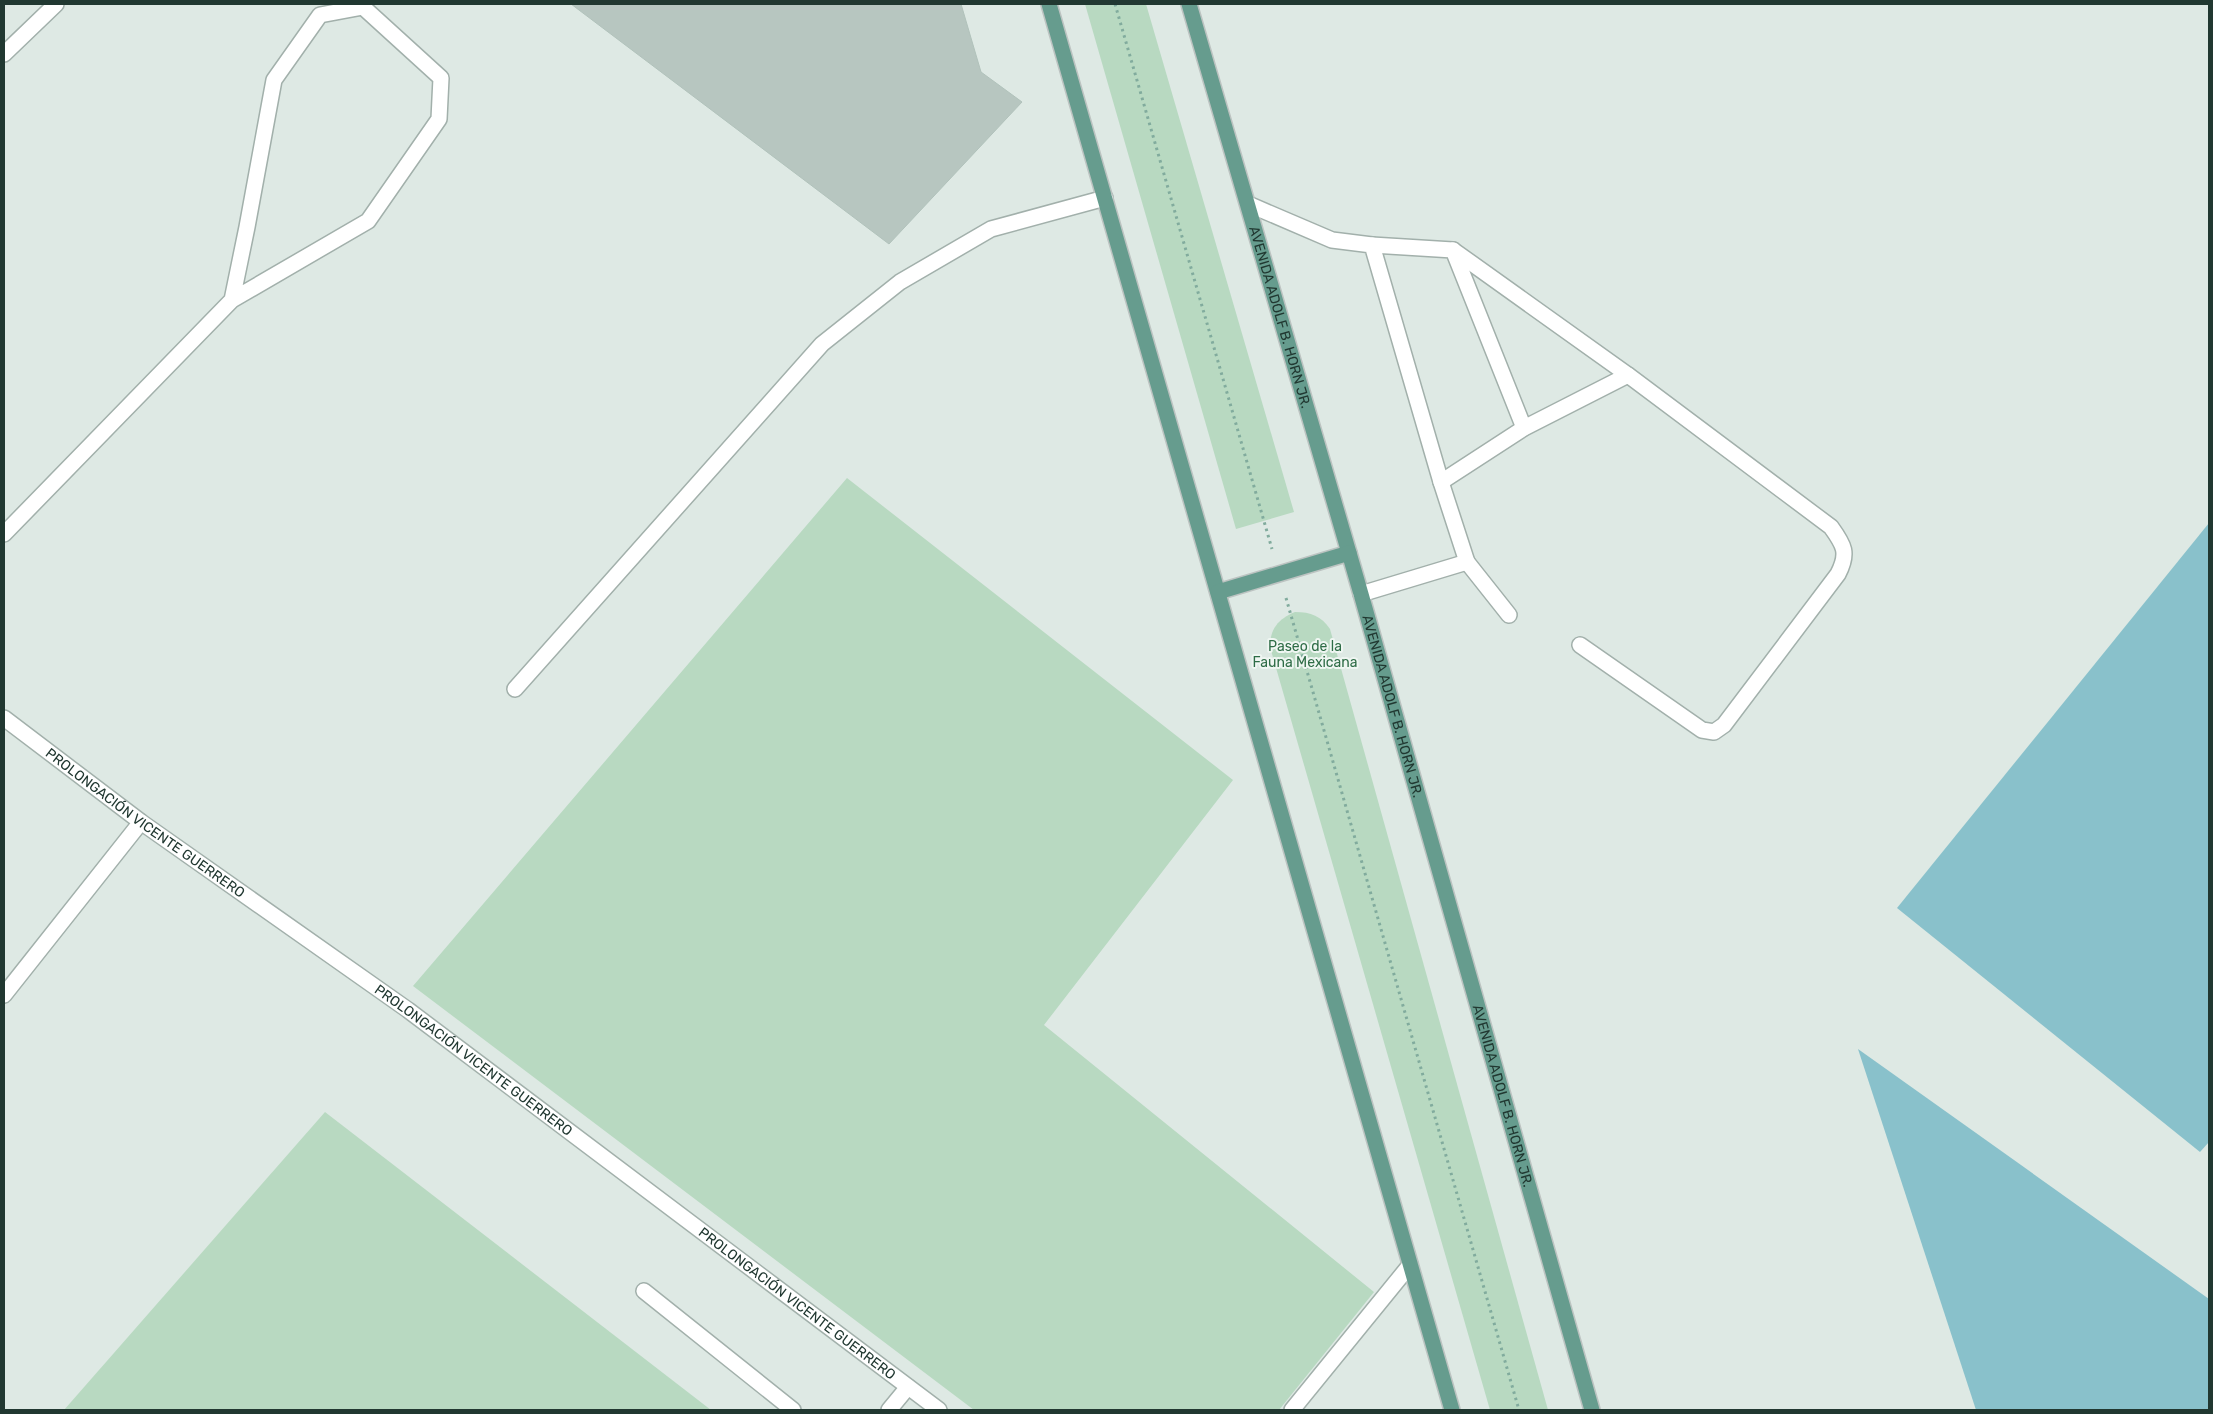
<svg xmlns="http://www.w3.org/2000/svg" width="2213" height="1414" font-family="Rubik,sans-serif">
	<style>
		.green { fill: #b8d9c1 }
		.water { fill: #89c1cb }
		.building { fill: #b7c6c0; stroke: #b1c2bb }
		.lines { fill: none; stroke-linecap: round; stroke-linejoin: round }
		.service-casing { stroke: #a2b0ab; stroke-width: 18 }
		.minor-casing { stroke: #a2b0ab; stroke-width: 18 }
		.primary-casing { stroke: #bcc3c1; stroke-width: 18 }
		.path { stroke: #81ab9d; stroke-width: 3; stroke-dasharray: 2.5 4; stroke-linecap: butt }
		.service { stroke: #fff; stroke-width: 15 }
		.minor { stroke: #fff; stroke-width: 15 }
		.primary { stroke: #669c8e; stroke-width: 15 }
		.labels { text-anchor: middle; dominant-baseline: central; stroke-width: 4; stroke-linejoin: round; paint-order: stroke }
		.street-label { font-size: 14px; fill: #213831; stroke: #eff6f2 }
		.park-label { font-size: 14px; fill: #2e6c46; stroke: #eff6f2 }
	</style>
	<rect width="100%" height="100%" fill="#dee9e4"/>
	<!-- green -->
	<g class="green">
		<polygon points="1085,4 1146,4 1294,512 1236,529"/>
		<polygon points="847,478 1233,780 1044,1025 1374,1292 1279,1410 974,1410 413,986"/>
		<path d="M 1295,612 C 1311,612 1321,616 1330,629 L 1548,1410 L 1490,1410 L 1270,647 C 1270,629 1278,619 1295,612 Z"/>
		<polygon points="325,1112 711,1410 64,1410"/>
	</g>
	<!-- water -->
	<g class="water">
		<polygon points="2209,523 2209,1142 2200,1152 1897,908"/>
		<polygon points="1858,1049 2209,1299 2209,1410 1976,1410"/>
	</g>
	<!-- building -->
	<polygon class="building" points="571,4 961,4 981,72 1022,102 889,244"/>
	<g class="lines">
		<!-- service casing -->
		<g class="service-casing">
			<g id="service">
				<polyline points="4,54 56,4"/>
				<polyline points="1248,204 1332,240 1372,245 1441,482 1467,562 1361,594"/>
				<polyline points="1372,245 1453,250 1524,428"/>
				<polyline points="1453,250 1628,375"/>
				<path d="M 1441,482 L 1524,428 L 1628,375 L 1831,527 C 1844,545 1849,553 1838,574 L 1724,725 L 1714,732 L 1702,730 L 1580,645"/>
				<polyline points="4,534 232,300 368,221 439,119 441,78 363,7 320,15 274,80 247,227 232,300"/>
				<polyline points="1467,562 1509,615"/>
				<polyline points="515,689 822,344 900,282 991,229 1105,198"/>
				<polyline points="4,995 141,822"/>
				<polyline points="644,1291 793,1410"/>
				<polyline points="889,1410 908,1387"/>
				<polyline points="1292,1410 1410,1265"/>
			</g>
		</g>
		<!-- minor casing -->
		<g class="minor-casing">
			<g id="minor">
				<path id="s1" d="M 4,718 L 141,822 L 408,1010 L 939,1410"/>
			</g>
		</g>
		<!-- primary casing -->
		<g class="primary-casing">
			<g id="primary">
				<polyline points="1049,4 1452,1410"/>
				<path id="s2" d="M 1189,4 L 1361,594 L 1592,1410"/>
				<polyline points="1218,592 1349,553"/>
			</g>
		</g>
		<!-- path -->
		<g class="path">
			<polyline points="1115,4 1272,549"/>
			<polyline points="1286,598 1519,1410"/>
		</g>
		<!-- service -->
		<use href="#service" class="service"/>
		<!-- minor -->
		<use href="#minor" class="minor"/>
		<!-- primary -->
		<use href="#primary" class="primary"/>
	</g>
	<g class="labels">
		<!-- street labels -->
		<g class="street-label">
			<text stroke="none"><textPath href="#s2" startOffset="326">AVENIDA ADOLF B. HORN JR.</textPath></text>
			<text stroke="none"><textPath href="#s2" startOffset="731">AVENIDA ADOLF B. HORN JR.</textPath></text>
			<text stroke="none"><textPath href="#s1" startOffset="176">PROLONGACIÓN VICENTE GUERRERO</textPath></text>
			<text stroke="none"><textPath href="#s1" startOffset="581">PROLONGACIÓN VICENTE GUERRERO</textPath></text>
			<text stroke="none"><textPath href="#s2" startOffset="1136">AVENIDA ADOLF B. HORN JR.</textPath></text>
			<text stroke="none"><textPath href="#s1" startOffset="986">PROLONGACIÓN VICENTE GUERRERO</textPath></text>
		</g>
		<!-- park labels -->
		<g class="park-label">
			<text x="1305" y="646">Paseo de la<tspan x="1305" dy="16">Fauna Mexicana</tspan></text>
		</g>
	</g>
	<!-- border -->
	<rect width="2213" height="1414" fill="none" stroke="#213831" stroke-width="10"/>
</svg>
